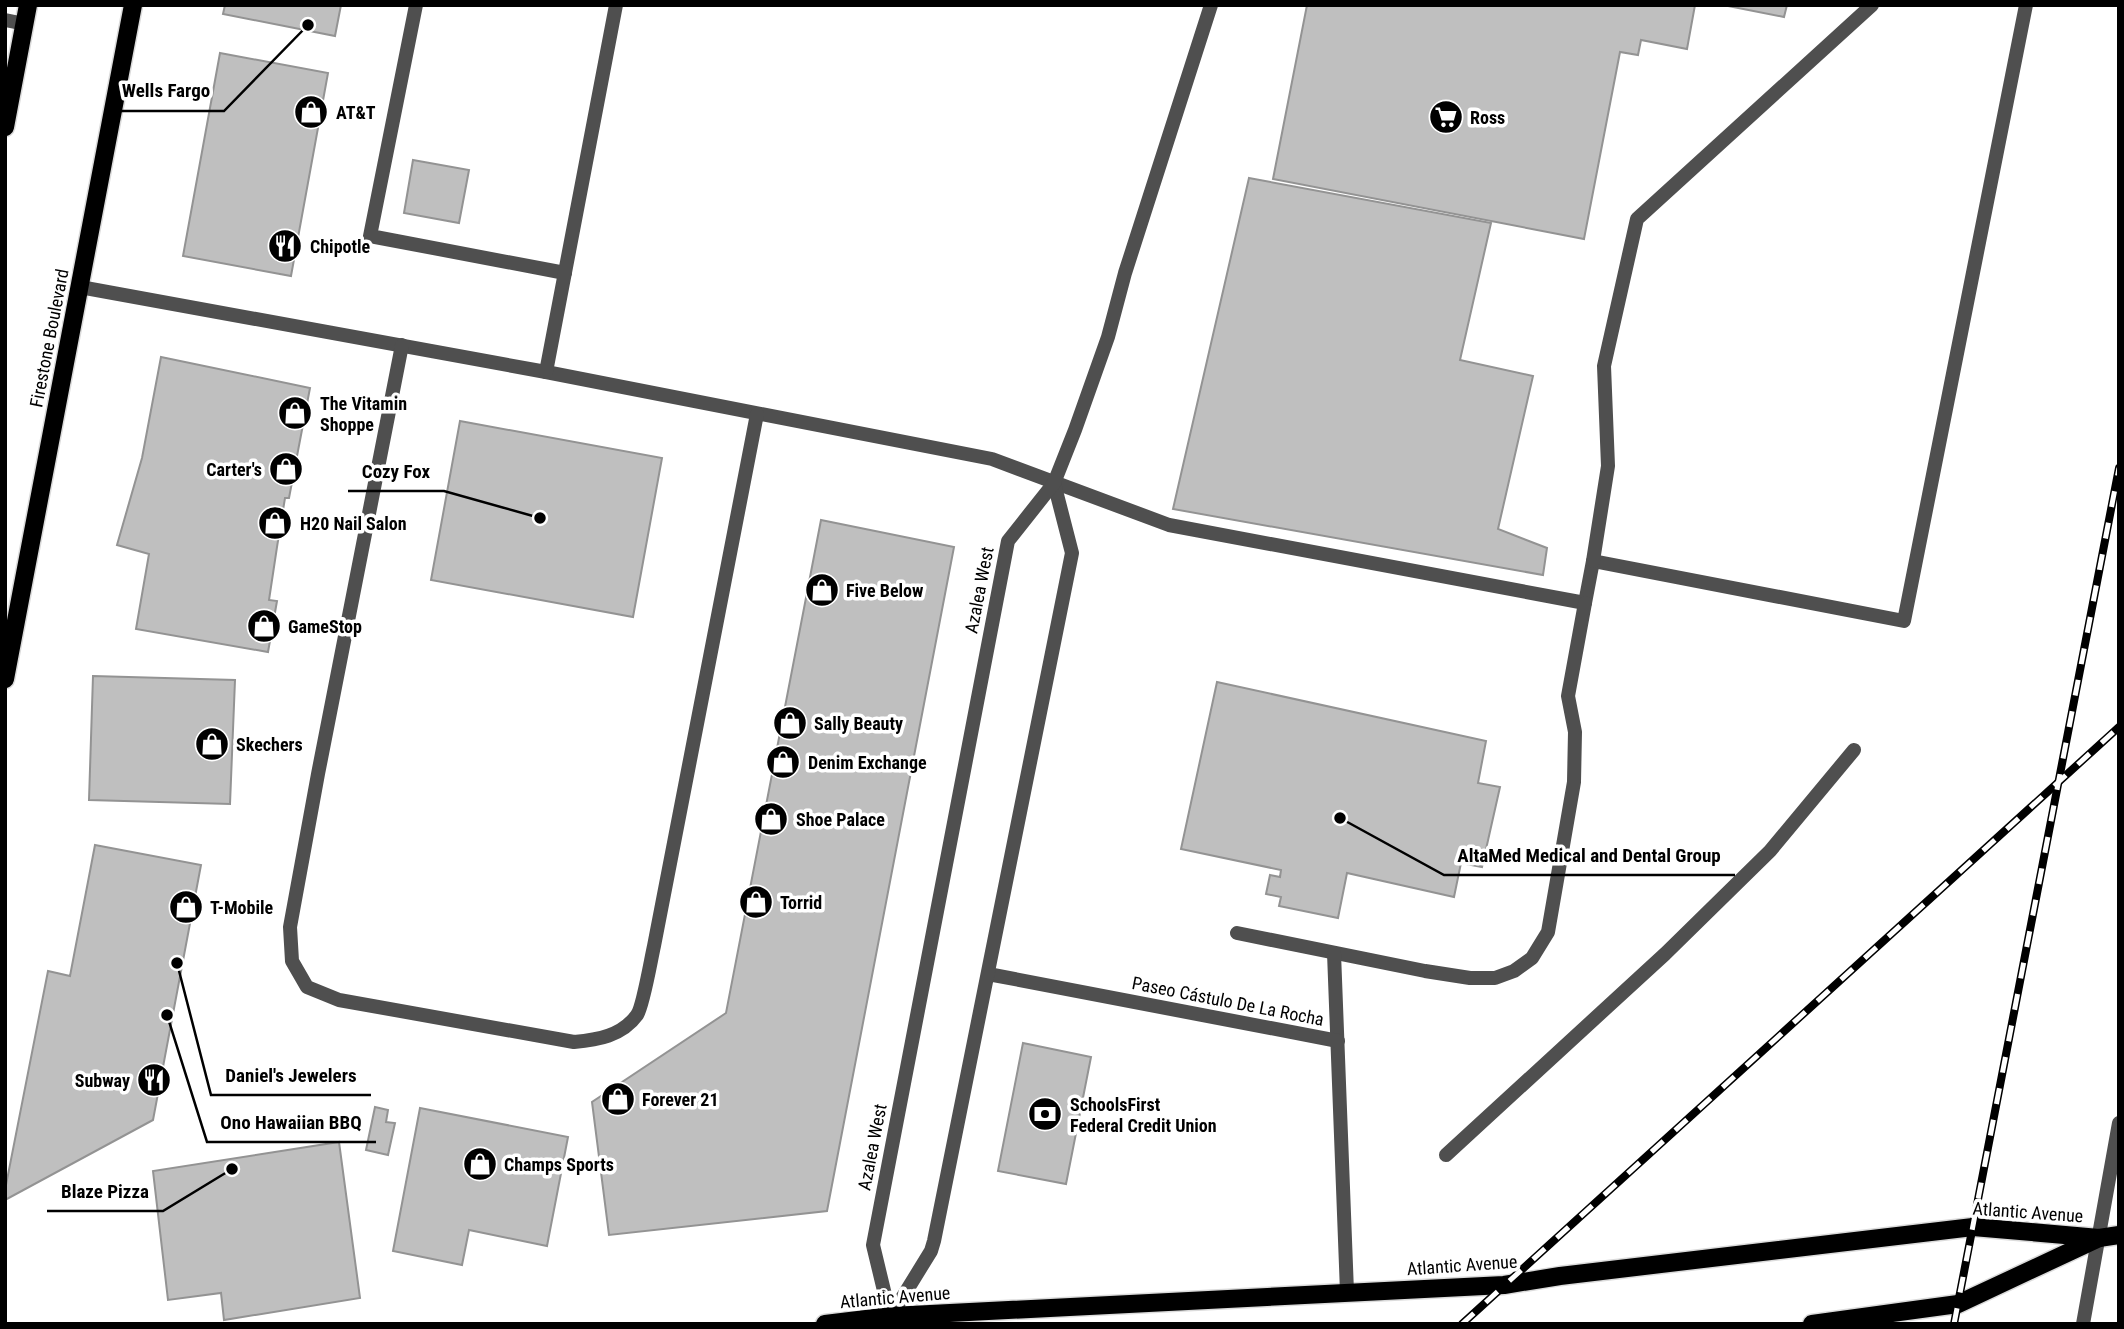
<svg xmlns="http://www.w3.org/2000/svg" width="2124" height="1329" font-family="'Roboto Condensed',sans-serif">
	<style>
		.building { fill: #bfbfbf; stroke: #939393; stroke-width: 2 }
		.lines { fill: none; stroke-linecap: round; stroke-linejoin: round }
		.primary-casing { stroke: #dbdbdb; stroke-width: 21 }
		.service { stroke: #4f4f4f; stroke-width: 14 }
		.minor { stroke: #4f4f4f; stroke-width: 14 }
		.tertiary { stroke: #4f4f4f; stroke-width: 14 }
		.primary { stroke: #000; stroke-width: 18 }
		.rail-casing { stroke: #000; stroke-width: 8 }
		.rail { stroke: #fff; stroke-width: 5; stroke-dasharray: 16; stroke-linecap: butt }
		.labels { text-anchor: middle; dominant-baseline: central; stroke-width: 7; stroke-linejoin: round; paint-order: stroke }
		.poi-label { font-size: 18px; font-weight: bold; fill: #000; stroke: #fff; text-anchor: start }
		.street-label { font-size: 18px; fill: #000; stroke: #fff }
		.leader { fill: none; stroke: #000; stroke-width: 2.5 }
		.callout-dot { fill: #000; stroke: #fff; stroke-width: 2.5 }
		.callout-label { font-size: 19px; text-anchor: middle; font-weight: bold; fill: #000; stroke: #fff; stroke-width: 7; stroke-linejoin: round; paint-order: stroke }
	</style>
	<rect width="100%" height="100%" fill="#fff"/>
	<!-- building -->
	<g class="building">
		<polygon points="225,5 341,5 335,36 223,14"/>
		<polygon points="1307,5 1695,5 1687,49 1641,40 1638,55 1620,52 1584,239 1273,179"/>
		<polygon points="1723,5 1787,5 1784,17"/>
		<polygon points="220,53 328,73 291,276 183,256"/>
		<polygon points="413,160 469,170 459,223 404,213"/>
		<polygon points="1249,178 1491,223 1460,360 1533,376 1498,529 1547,548 1543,575 1173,509"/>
		<polygon points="161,357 310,388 289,498 285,498 277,547 269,600 277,601 268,652 136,629 149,554 117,545 142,458"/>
		<polygon points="460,421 662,458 633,617 431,580"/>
		<polygon points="821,520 954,547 827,1211 609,1235 592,1102 726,1013"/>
		<polygon points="93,676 235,680 230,804 89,800"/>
		<polygon points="1217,682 1486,741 1478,783 1500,787 1482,867 1461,863 1454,897 1347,873 1338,918 1279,906 1281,897 1266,894 1270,875 1280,877 1281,870 1181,849"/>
		<polygon points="95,845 201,865 153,1120 5,1200 5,1190 48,971 70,976"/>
		<polygon points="1023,1043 1091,1057 1066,1184 998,1171"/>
		<polygon points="375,1107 388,1110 386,1122 395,1123 388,1155 366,1150"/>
		<polygon points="420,1108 568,1137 547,1246 469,1230 462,1265 393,1251"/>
		<polygon points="339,1142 360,1298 224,1320 221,1293 168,1300 153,1171"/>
	</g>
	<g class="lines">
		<!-- primary casing -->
		<g class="primary-casing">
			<g id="primary">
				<polyline points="5,127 28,5"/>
				<polyline points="5,679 133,5"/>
				<polyline points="825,1324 891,1316 1504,1285 1560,1276 1973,1227 2099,1238 2119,1235"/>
				<polyline points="1812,1324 1958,1304 2099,1238"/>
			</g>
		</g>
		<!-- service -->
		<g class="service">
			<polyline points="416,5 370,236 565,273"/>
			<polyline points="80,287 546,372 992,459 1169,525 1585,603 1593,561 1904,621 2026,5"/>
			<path d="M 402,345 L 318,774 L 290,927 L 292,961 L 307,987 L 339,1000 L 574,1042 C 597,1040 622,1036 637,1015 C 643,1007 651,959 654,946 L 757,414"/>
			<polyline points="546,372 616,5"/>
			<polyline points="1593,561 1608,466 1604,366 1637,219 1872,5"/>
			<polyline points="1237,933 1425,971 1470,978 1495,978 1514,971 1532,958 1548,932 1574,782 1575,732 1568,696 1585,603"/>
			<polyline points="1334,953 1347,1292"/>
			<polyline points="988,974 1338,1041"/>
			<polyline points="1446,1155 1665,954 1770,851 1854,750"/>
			<polyline points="891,1316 931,1251 934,1241 1072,553 1054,483"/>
			<polyline points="892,1324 873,1245 1008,541 1054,483 1075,430 1108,337 1125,273 1211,5"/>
		</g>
		<!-- minor -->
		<polyline class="minor" points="5,20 25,24"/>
		<!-- tertiary -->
		<polyline class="tertiary" points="2083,1324 2119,1123"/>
		<!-- primary -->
		<use href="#primary" class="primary"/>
		<!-- rail casing -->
		<g class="rail-casing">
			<g id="rail">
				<polyline points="1462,1324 2119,727"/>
				<polyline points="1954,1324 2119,468"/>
			</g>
		</g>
		<!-- rail -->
		<use href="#rail" class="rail"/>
	</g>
	<!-- icons -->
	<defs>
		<g id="shop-disc" transform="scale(1.75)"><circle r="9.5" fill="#000" stroke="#fff"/><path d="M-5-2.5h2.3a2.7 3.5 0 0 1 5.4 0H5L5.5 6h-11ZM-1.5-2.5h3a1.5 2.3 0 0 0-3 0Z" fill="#fff"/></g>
		<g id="supermarket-disc" transform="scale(1.75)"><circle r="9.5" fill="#000" stroke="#fff"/><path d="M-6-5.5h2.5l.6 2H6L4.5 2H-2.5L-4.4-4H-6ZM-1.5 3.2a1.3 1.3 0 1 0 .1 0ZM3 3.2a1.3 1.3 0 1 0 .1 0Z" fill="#fff"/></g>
		<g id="restaurant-disc" transform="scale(1.75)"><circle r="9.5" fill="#000" stroke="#fff"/><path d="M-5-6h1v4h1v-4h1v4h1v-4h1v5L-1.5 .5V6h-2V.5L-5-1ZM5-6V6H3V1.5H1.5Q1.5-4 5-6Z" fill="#fff"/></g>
		<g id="bank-disc" transform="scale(1.75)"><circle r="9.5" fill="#000" stroke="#fff"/><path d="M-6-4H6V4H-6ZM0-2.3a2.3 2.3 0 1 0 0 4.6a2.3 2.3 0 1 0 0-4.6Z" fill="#fff"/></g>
	</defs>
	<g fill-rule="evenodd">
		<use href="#shop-disc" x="311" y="112"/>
		<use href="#supermarket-disc" x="1446" y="117"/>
		<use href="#restaurant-disc" x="285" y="246"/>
		<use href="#shop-disc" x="295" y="413"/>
		<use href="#shop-disc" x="286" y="469"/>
		<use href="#shop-disc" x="275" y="523"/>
		<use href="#shop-disc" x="822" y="590"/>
		<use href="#shop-disc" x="264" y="626"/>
		<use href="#shop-disc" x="790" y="723"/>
		<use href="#shop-disc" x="212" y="744"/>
		<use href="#shop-disc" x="783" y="762"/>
		<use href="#shop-disc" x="771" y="819"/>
		<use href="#shop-disc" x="756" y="902"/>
		<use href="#shop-disc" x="186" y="907"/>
		<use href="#restaurant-disc" x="154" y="1080"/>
		<use href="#shop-disc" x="618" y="1099"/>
		<use href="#bank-disc" x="1045" y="1114"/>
		<use href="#shop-disc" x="480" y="1164"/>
	</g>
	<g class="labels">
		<!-- poi labels -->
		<g class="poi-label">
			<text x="336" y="112">AT&amp;T</text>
			<text x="1470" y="117">Ross</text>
			<text x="310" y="246">Chipotle</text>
			<text x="320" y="403">The Vitamin<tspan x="320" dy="21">Shoppe</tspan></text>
			<text x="262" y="469" text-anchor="end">Carter's</text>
			<text x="300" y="523">H20 Nail Salon</text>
			<text x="846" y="590">Five Below</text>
			<text x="288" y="626">GameStop</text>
			<text x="814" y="723">Sally Beauty</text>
			<text x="236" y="744">Skechers</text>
			<text x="808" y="762">Denim Exchange</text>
			<text x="796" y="819">Shoe Palace</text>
			<text x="780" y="902">Torrid</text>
			<text x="210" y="907">T-Mobile</text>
			<text x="130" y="1080" text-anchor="end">Subway</text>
			<text x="642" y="1099">Forever 21</text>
			<text x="1070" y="1104">SchoolsFirst<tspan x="1070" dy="21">Federal Credit Union</tspan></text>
			<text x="504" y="1164">Champs Sports</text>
		</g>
		<!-- street labels -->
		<g class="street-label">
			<text transform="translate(49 338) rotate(-79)">Firestone Boulevard</text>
			<text transform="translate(979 590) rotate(-79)">Azalea West</text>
			<text transform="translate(1228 1001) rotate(11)">Paseo Cástulo De La Rocha</text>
			<text transform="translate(872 1147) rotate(-79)">Azalea West</text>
			<text transform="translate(2028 1212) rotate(4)">Atlantic Avenue</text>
			<text transform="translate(1462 1265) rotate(-4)">Atlantic Avenue</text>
			<text transform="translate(895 1297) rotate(-5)">Atlantic Avenue</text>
		</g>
	</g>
	<!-- callouts -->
	<path class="leader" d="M308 25L224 111H108M540 518L444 491H348M1340 818L1444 875H1735M177 963L211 1095H371M167 1015L207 1142H376M232 1169L163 1211H47"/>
	<g class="callout-dot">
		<circle cx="308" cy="25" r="7"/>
		<circle cx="540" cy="518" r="7"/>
		<circle cx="1340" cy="818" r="7"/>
		<circle cx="177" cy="963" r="7"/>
		<circle cx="167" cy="1015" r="7"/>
		<circle cx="232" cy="1169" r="7"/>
	</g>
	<g class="callout-label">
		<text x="166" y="97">Wells Fargo</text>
		<text x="396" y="478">Cozy Fox</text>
		<text x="1589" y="862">AltaMed Medical and Dental Group</text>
		<text x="291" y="1082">Daniel's Jewelers</text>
		<text x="291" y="1129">Ono Hawaiian BBQ</text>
		<text x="105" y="1198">Blaze Pizza</text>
	</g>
	<!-- border -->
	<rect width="2124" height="1329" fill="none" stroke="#000000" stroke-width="14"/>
</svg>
